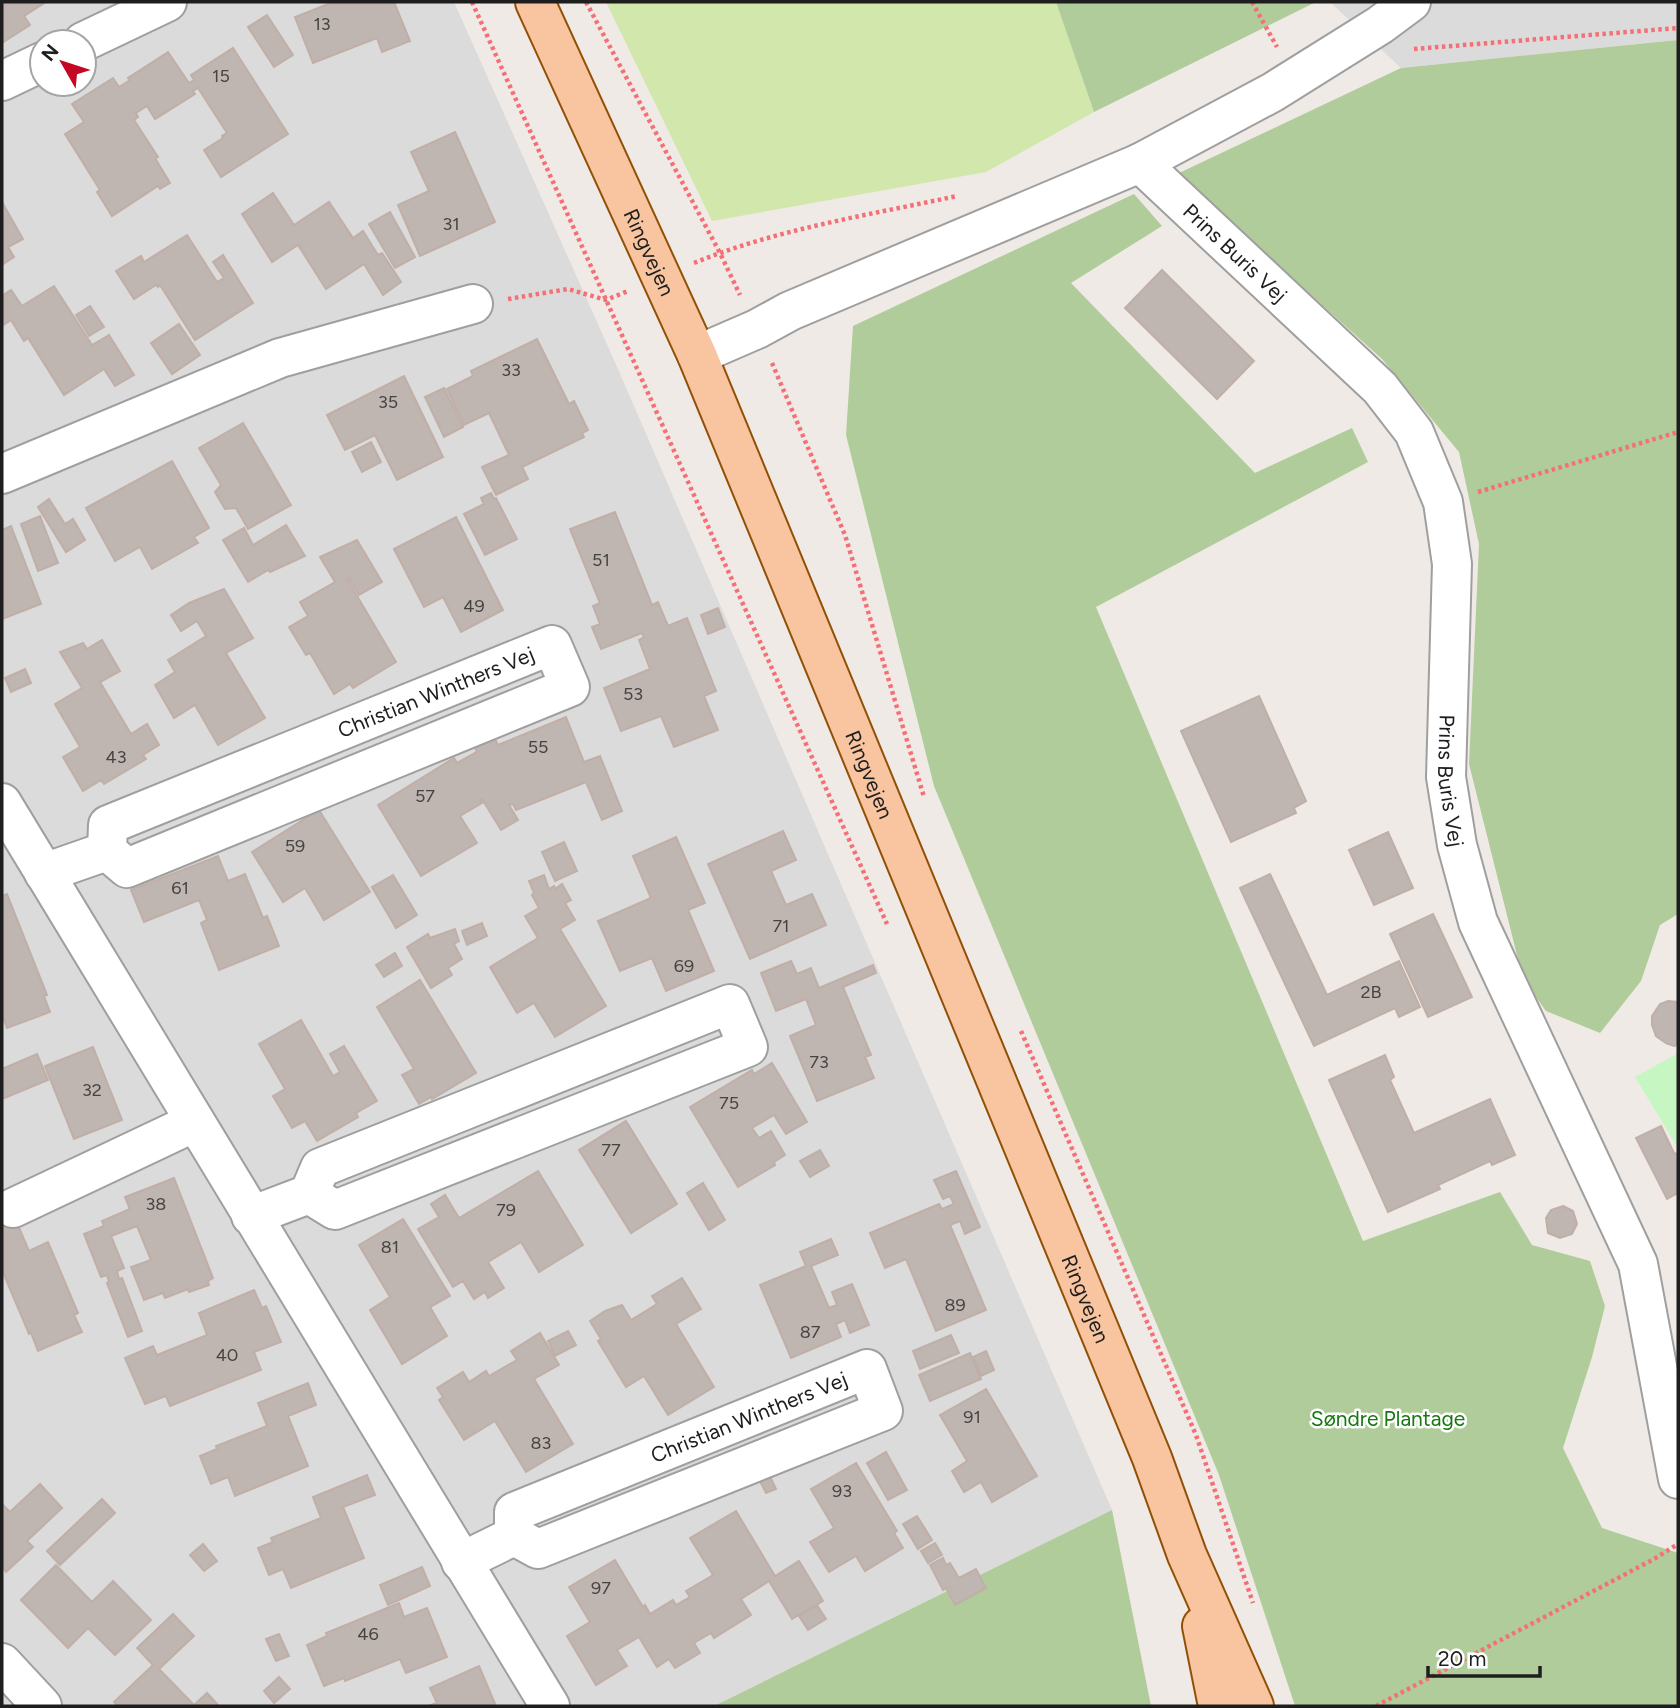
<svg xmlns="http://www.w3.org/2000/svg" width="1680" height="1708" font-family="Figtree,sans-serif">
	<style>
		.residential { fill: #dcdbdb; fill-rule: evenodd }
		.grass { fill: #d1e7ac }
		.forest { fill: #b0cc9b }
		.park { fill: #c6f7c3 }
		.building { fill: #bfb5b1; stroke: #c0afa7; stroke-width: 2 }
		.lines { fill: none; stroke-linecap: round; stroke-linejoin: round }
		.minor-casing { stroke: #9f9f9f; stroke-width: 42 }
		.major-casing { stroke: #925006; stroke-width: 42 }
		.path { stroke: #f47076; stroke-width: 4.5; stroke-dasharray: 3.5 3.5; stroke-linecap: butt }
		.minor { stroke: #fff; stroke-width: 38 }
		.major { stroke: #f8c5a0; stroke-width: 38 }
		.labels { text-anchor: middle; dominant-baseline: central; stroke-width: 5; stroke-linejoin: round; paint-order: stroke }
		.number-label { font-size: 18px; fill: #464443 }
		.street-label { font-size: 21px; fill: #1e1e1e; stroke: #fff }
		.park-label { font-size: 21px; fill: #167810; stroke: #fff }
	</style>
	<rect width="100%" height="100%" fill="#efeae5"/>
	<!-- residential -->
	<g class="residential">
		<path d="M 2,2 L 454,2 L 618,369 L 1112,1510 L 714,1706 L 2,1706 ZM 42,42 L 84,42 L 84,84 L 42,84 Z"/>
		<polygon points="1330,2 1678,2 1678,40 1401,68"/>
	</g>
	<!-- grass -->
	<polygon class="grass" points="606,2 1056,2 1094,112 986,172 712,221"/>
	<!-- forest -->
	<g class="forest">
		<polygon points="1056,2 1316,2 1094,112"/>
		<polygon points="1678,40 1678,914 1660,925 1641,981 1600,1033 1546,1011 1523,979 1469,764 1479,544 1459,452 1382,359 1177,174 1401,68"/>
		<polygon points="1134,194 1162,226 1071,283 1255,473 1352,428 1368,462 1096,607 1363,1241 1500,1192 1532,1245 1590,1261 1605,1306 1592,1357 1563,1448 1602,1528 1678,1553 1678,1706 1295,1706 1219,1475 934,786 846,435 853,326"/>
		<polygon points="1112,1510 1151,1706 714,1706"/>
	</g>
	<!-- park -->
	<polygon class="park" points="1678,1053 1678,1148 1635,1077"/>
	<!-- building -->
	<g class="building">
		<polygon points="7,2 46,2 24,16 30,25 2,43 2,5"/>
		<polygon points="333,2 394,2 410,41 382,52 377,38 313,63 295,17"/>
		<polygon points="267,15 293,55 274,67 248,27"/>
		<polygon points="233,48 288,134 221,177 204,150 223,138 222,136 227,133 198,88 193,91 195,94 155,119 147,106 136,113 138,117 134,120 158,157 155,158 170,183 160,189 158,186 112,216 97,192 100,190 65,134 84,122 72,104 113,78 119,87 130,80 128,78 168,52 189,83 194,80 191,75"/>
		<polygon points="455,132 495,222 420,256 398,205 429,191 411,152"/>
		<polygon points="273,193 294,225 329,202 353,238 363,231 378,255 382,253 401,282 383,295 364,264 326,289 298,245 272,262 242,214"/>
		<polygon points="2,202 23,239 8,247 14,257 2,265"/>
		<polygon points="390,212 415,257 395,268 369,224"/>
		<polygon points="187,235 217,282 224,278 213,262 223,255 253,303 195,340 160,285 158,287 156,285 134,299 116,271 141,256 144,262"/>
		<polygon points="1162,270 1254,361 1217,399 1125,308"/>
		<polygon points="54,286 92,345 109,335 134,375 115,386 104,369 64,395 28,338 24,341 11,320 2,326 2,296 11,290 22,306"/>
		<polygon points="90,306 104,327 89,336 76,315"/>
		<polygon points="179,324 200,355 172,374 151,343"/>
		<polygon points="537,339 569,404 574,401 588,430 582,433 584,437 522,467 528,479 496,495 482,467 509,455 489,413 464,425 447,389 473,376 471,371"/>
		<polygon points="404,376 443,457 397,480 375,435 345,450 327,415"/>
		<polygon points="444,388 463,427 444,437 425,397"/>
		<polygon points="243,423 291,505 248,529 236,508 225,509 215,492 221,485 199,448"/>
		<polygon points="371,442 381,462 362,472 352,452"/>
		<polygon points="172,461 209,528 194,537 198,543 152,569 140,547 115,561 86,508"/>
		<polygon points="491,493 494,499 496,498 517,539 485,555 464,514 484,504 481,498"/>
		<polygon points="49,499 65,524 73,519 85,540 66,552 38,507"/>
		<polygon points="615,512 652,605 658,602 668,626 687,618 716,691 704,696 718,730 674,747 661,716 621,731 604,688 650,669 639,640 644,637 642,633 601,649 592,627 600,624 593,606 600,603 570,529"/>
		<polygon points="40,516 58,563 38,571 21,524"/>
		<polygon points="456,517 503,610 461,632 443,597 424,607 394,549"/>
		<polygon points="286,525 305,556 270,572 268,570 248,582 223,540 244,528 253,545"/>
		<polygon points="11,526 41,604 2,619 2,530"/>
		<polygon points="357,540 382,582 359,595 349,578 347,579 396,662 353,688 350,684 334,694 310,653 306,655 289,627 308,616 300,602 335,582 320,557"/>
		<polygon points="224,589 253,638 226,653 265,718 218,745 195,705 174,718 155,685 175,672 168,660 206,636 197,621 181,631 171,615 189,603"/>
		<polygon points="718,608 725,627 708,634 701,615"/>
		<polygon points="102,640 120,671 100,682 131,734 147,724 159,745 143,755 146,759 104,784 101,780 83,791 63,757 80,747 55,704 82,688 60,652 83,643 87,649"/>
		<polygon points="25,669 31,683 11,692 5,678"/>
		<polygon points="1259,696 1306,801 1294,808 1296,813 1231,842 1181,731"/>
		<polygon points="566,717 584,762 600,756 622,811 602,820 586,782 516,810 513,804 509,805 518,820 501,830 482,799 480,800 482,803 460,816 477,843 421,876 378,805 454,758 457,763 477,752 474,746 495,739 498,745"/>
		<polygon points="319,810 370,892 324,920 305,888 283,902 252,852"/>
		<polygon points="783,831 796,860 771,871 786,905 812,894 826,925 750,959 708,864"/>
		<polygon points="1388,832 1413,888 1374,905 1349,850"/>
		<polygon points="676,837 705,903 688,910 714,971 666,991 652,958 620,971 598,921 651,898 633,856"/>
		<polygon points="564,842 577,871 555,881 542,852"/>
		<polygon points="218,856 228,881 245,874 263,918 267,916 279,946 219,970 201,923 207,920 199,900 144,922 131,890"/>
		<polygon points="1270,874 1327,995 1399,961 1420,1007 1399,1017 1395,1008 1314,1046 1240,888"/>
		<polygon points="393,875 417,915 396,928 372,887"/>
		<polygon points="544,875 549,889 554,886 555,889 562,884 571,900 565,903 575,920 560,929 606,1006 555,1037 534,1003 517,1013 490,967 538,938 525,916 539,908 532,895 534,893 529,881"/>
		<polygon points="7,894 47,995 44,996 50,1012 7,1028 2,1015 2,896"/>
		<polygon points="1433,914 1472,997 1428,1017 1390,934"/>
		<polygon points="482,923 487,936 467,945 462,931"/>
		<polygon points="455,929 459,941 454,944 462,959 448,968 452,975 431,988 407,947 428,934 430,938"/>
		<polygon points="395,953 402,966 384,977 376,965"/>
		<polygon points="791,961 797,974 811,968 819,988 873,965 876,973 843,987 871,1055 865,1057 874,1078 817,1101 790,1036 816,1025 806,999 776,1011 761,973"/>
		<polygon points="420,980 476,1073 432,1099 431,1097 419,1104 402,1075 414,1069 377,1007"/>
		<polygon points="1668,1001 1678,1002 1678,1045 1674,1046 1666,1043 1656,1036 1652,1025 1652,1016 1660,1004"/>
		<polygon points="301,1020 333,1076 340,1072 330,1054 344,1046 377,1101 356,1113 358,1117 317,1141 305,1121 292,1128 273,1096 285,1089 259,1044"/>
		<polygon points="93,1047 122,1120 74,1139 45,1066"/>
		<polygon points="37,1054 48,1080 2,1099 2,1069"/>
		<polygon points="1385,1055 1394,1077 1390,1080 1414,1133 1490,1099 1515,1155 1492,1165 1490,1161 1438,1185 1440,1189 1388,1212 1329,1080"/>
		<polygon points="772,1063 807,1122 786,1134 774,1115 752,1128 759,1138 771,1131 785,1155 774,1162 775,1165 738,1187 690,1107 752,1070 754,1074"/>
		<polygon points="626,1121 677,1204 631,1233 579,1150"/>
		<polygon points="1661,1126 1674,1153 1678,1154 1678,1193 1667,1199 1636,1138"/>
		<polygon points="820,1150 829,1166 810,1177 800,1161"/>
		<polygon points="538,1171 583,1245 539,1272 521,1242 488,1262 504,1288 488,1298 485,1292 474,1299 463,1281 453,1287 418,1229 439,1217 431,1204 445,1195 459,1218"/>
		<polygon points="956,1171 980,1227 965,1234 960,1221 950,1225 986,1310 936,1331 906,1259 885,1268 870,1233 939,1204 942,1209 954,1204 950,1196 943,1199 934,1180"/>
		<polygon points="174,1178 213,1278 208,1281 209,1285 189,1292 188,1289 165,1298 163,1293 144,1300 131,1267 151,1260 137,1226 111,1236 124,1268 117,1271 119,1279 122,1278 142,1331 128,1337 107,1283 109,1282 107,1275 101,1277 84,1234 104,1226 102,1221 130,1209 125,1197"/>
		<polygon points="703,1183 725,1220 709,1230 687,1193"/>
		<polygon points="1563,1206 1573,1211 1577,1224 1572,1234 1560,1238 1548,1233 1546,1218 1551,1210"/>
		<polygon points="3,1216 7,1227 17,1223 29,1251 48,1242 78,1313 74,1315 82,1332 38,1351 31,1333 29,1334 2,1270"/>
		<polygon points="403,1219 450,1296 430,1307 447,1336 402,1364 370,1310 390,1297 359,1245"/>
		<polygon points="831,1239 838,1255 811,1266 829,1308 837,1305 832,1292 852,1284 869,1325 850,1333 845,1320 836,1324 841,1337 791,1358 760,1285 806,1266 800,1252"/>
		<polygon points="682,1278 701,1309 676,1324 714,1387 668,1415 644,1376 626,1387 598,1341 601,1339 590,1321 605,1311 622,1305 631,1320 657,1304 652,1296"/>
		<polygon points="254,1290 262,1308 266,1306 281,1342 254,1352 261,1370 170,1406 166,1396 145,1404 125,1358 153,1346 157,1355 207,1335 199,1313"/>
		<polygon points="568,1331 576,1345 555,1356 548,1341"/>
		<polygon points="540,1333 559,1365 534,1379 573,1444 526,1472 495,1421 464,1440 439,1400 443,1397 437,1388 463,1372 469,1382 486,1371 489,1376 517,1360 511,1351"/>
		<polygon points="951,1335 959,1353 920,1369 913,1351"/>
		<polygon points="986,1351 994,1370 981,1376 973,1357"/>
		<polygon points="970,1353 981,1379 930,1401 919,1375"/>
		<polygon points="308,1383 316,1405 288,1416 308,1466 235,1496 228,1477 211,1484 200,1456 217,1449 216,1446 267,1426 258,1403"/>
		<polygon points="986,1389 1037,1476 992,1502 981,1482 964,1492 952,1471 967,1461 940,1415"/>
		<polygon points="886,1452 907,1490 888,1500 867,1463"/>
		<polygon points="856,1463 897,1531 894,1533 903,1548 865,1571 856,1556 829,1572 810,1542 834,1528 811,1489"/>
		<polygon points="768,1472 776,1489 766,1493 758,1477"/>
		<polygon points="367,1475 375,1495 343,1507 364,1558 291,1588 283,1569 269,1575 258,1548 273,1542 271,1538 321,1518 313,1497"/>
		<polygon points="40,1484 62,1508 27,1541 33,1547 6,1572 2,1566 2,1504 10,1512"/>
		<polygon points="102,1499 115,1513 60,1565 47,1551"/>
		<polygon points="736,1511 775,1576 799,1561 823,1601 792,1619 769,1581 741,1599 751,1615 714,1638 711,1633 694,1643 700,1653 675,1668 669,1659 657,1667 639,1637 617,1650 627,1666 596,1685 567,1636 590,1622 569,1587 615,1560 643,1607 645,1605 650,1614 673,1600 676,1605 690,1597 686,1591 713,1575 690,1538"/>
		<polygon points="917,1516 932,1540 918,1549 903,1524"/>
		<polygon points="935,1543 942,1555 928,1563 921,1551"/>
		<polygon points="203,1544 217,1561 204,1571 190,1555"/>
		<polygon points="943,1558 946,1565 950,1563 959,1578 976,1569 986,1588 955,1605 946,1588 943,1590 930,1565"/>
		<polygon points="56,1565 92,1602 113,1581 151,1620 115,1655 88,1628 68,1648 21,1600"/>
		<polygon points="422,1567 430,1586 388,1605 380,1585"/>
		<polygon points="399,1603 404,1617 427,1608 447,1657 406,1673 400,1659 345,1681 344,1678 324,1686 307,1645 327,1636 326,1633"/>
		<polygon points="817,1605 826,1619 808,1630 799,1616"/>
		<polygon points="173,1614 194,1636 159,1669 194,1705 207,1693 219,1706 118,1706 114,1702 153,1665 137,1648"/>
		<polygon points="279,1634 289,1656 276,1661 266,1639"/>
		<polygon points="479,1666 496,1706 428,1706 437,1703 430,1688"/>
		<polygon points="279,1677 290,1689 274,1703 264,1691"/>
	</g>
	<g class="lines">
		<!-- minor casing -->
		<g class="minor-casing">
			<g id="minor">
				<polyline points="83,42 167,2"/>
				<polyline points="2,81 42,62"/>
				<path id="s1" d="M 1140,163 L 1380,388 L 1414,432 L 1443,502 L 1452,564 L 1446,777 L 1457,845 L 1478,922 L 1638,1264 L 1678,1479"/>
				<polyline points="697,355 757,329 790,311 1140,163 1273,92 1380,25 1411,2"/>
				<polyline points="2,474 280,358 473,304"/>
				<polyline points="2,803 550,1706"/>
				<polyline points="44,873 107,851 127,868 570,687 552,645 108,825 107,851"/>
				<polyline points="13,1208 195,1122"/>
				<polyline points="251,1216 309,1194 320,1168 730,1004 748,1047 335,1210 309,1194"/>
				<polyline points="461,1562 514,1536 538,1549 883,1411 867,1369 514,1512 514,1536"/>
				<polyline points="2,1663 42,1706"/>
			</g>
		</g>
		<!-- major casing -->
		<g class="major-casing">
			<g id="major">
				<path id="s2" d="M 535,2 L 697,355 L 1152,1458 L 1187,1555 L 1254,1706"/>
				<polyline points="1202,1626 1218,1706"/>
			</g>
		</g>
		<!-- path -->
		<g class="path">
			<polyline points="472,2 887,924"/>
			<polyline points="586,2 720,253 740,295"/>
			<polyline points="1252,2 1277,47"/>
			<polyline points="1414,49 1678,28"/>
			<path d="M 694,263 C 777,229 869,215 957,196"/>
			<polyline points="508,299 568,289 606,300 628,291"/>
			<polyline points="772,363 845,535 924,797"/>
			<polyline points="1478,492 1678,432"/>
			<polyline points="1021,1031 1196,1435 1253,1603"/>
			<polyline points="1376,1706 1654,1559 1678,1544"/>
		</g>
		<!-- minor -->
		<use href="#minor" class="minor"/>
		<!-- major -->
		<use href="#major" class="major"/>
	</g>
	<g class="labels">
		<!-- number labels -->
		<g class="number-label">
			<text x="322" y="24">13</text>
			<text x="221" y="76">15</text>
			<text x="451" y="224">31</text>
			<text x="511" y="370">33</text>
			<text x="388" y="402">35</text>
			<text x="601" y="560">51</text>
			<text x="474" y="606">49</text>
			<text x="633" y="694">53</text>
			<text x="538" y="747">55</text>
			<text x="116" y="757">43</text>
			<text x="425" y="796">57</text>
			<text x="295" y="846">59</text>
			<text x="180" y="888">61</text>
			<text x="781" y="926">71</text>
			<text x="684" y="966">69</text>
			<text x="1371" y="992">2B</text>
			<text x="819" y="1062">73</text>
			<text x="92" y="1090">32</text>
			<text x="729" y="1103">75</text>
			<text x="611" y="1150">77</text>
			<text x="156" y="1204">38</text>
			<text x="506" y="1210">79</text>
			<text x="390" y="1247">81</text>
			<text x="955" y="1305">89</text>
			<text x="810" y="1332">87</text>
			<text x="227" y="1355">40</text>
			<text x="972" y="1417">91</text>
			<text x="541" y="1443">83</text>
			<text x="842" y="1491">93</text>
			<text x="601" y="1588">97</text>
			<text x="368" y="1634">46</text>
		</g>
		<!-- street labels -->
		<g class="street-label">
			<text stroke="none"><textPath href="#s2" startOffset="275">Ringvejen</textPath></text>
			<text stroke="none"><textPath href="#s1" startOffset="131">Prins Buris Vej</textPath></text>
			<text transform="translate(436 692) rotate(-22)">Christian Winthers Vej</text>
			<text stroke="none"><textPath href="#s2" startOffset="842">Ringvejen</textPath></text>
			<text stroke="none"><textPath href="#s1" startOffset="740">Prins Buris Vej</textPath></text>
			<text stroke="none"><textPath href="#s2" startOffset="1409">Ringvejen</textPath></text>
			<text transform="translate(749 1417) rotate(-22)">Christian Winthers Vej</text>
		</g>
		<!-- park labels -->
		<g class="park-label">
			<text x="1388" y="1418">Søndre Plantage</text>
		</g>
	</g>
	<!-- border -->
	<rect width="1680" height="1708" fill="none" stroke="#1e1e1e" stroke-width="7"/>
	<!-- north arrow -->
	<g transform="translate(63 63) rotate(309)"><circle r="33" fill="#ffffff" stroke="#a5a5a5" stroke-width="2"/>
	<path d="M0-5L12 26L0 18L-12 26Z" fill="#c40823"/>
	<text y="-10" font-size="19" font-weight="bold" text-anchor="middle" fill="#1e1e1e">N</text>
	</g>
	<!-- scale -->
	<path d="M1428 1666v10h112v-10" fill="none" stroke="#1e1e1e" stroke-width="3.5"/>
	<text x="1438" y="1666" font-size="21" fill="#1e1e1e" stroke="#ffffff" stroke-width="5" paint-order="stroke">20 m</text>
</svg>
